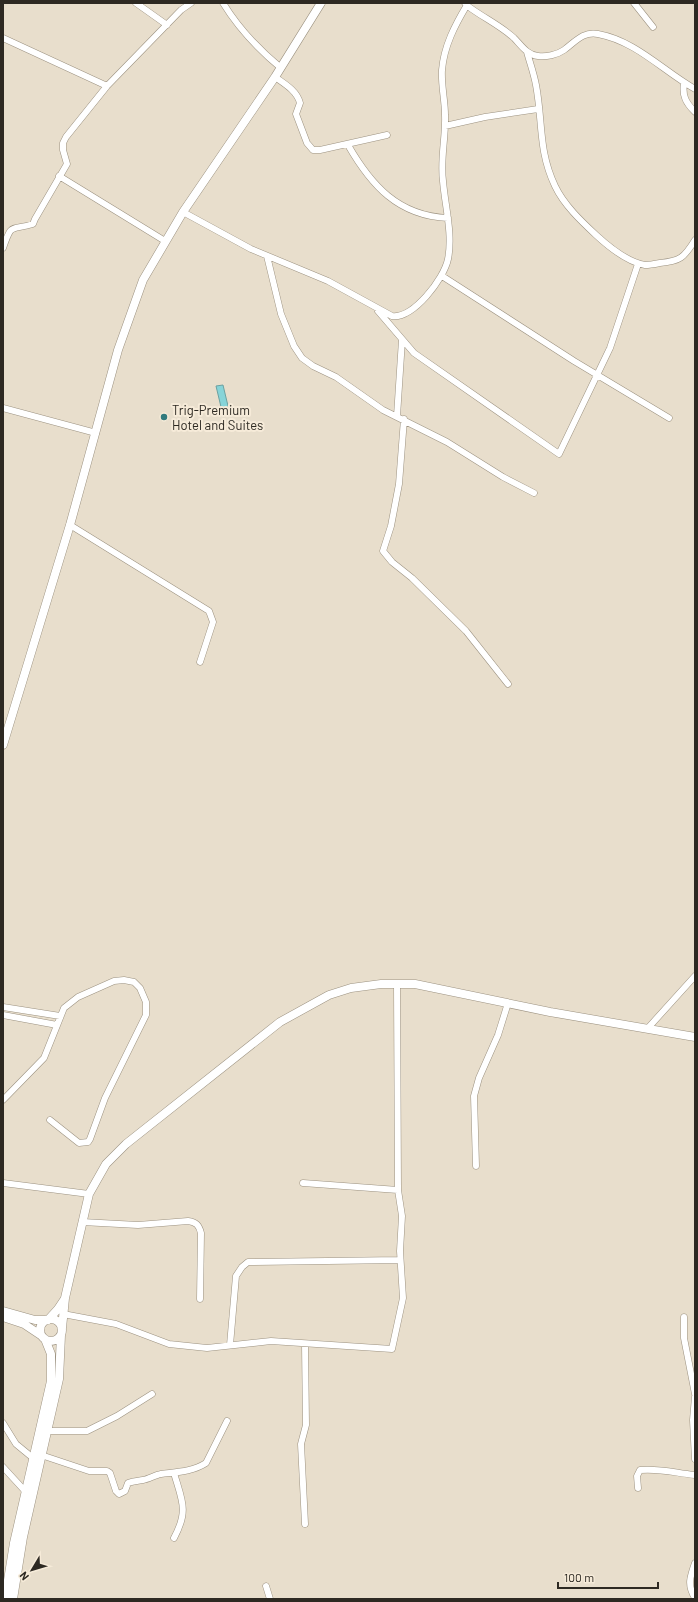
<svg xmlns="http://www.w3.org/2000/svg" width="698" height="1602" font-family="Barlow,sans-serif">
  <rect width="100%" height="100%" fill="#e8decc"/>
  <path fill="#87d4d8" stroke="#6ca1a1" d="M223 385 228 406 224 410 221 407 216 386Z"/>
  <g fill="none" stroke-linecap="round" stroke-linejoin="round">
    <g stroke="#9c9281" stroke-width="7">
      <path id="minor" d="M136 3 167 25
        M223 3C239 29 258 49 281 68
        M465 3 469 7C484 18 501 26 514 38 521 45 527 55 538 56 546 57 557 55 564 50 575 42 583 31 598 34 636 41 663 71 695 89
        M634 3 653 27
        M3 38 107 86
        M527 52C530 63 534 74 536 85 543 122 538 150 555 186 564 205 581 221 596 235 609 247 627 262 645 265 650 265 655 264 660 263 680 261 684 258 695 240
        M275 77C285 84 297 91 300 103L296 114 307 143 313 150H320L387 135
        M684 83C682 96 686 103 695 112
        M445 126 485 117 538 109
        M348 145C371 185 398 216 448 218
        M59 176 165 241
        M183 212 251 249 328 281 392 316C413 319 444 279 448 259 453 234 445 206 443 181 440 159 446 137 445 115 445 100 441 85 442 70 444 46 455 25 467 5
        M3 248C12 222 10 231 33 224L35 219 67 164 63 150V143L66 137 107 86 181 10 191 3
        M267 256 281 314 294 346 302 358 313 366 336 377 383 410 447 442 503 477 534 493
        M442 276 574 361 669 418
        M378 311 414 353 559 454 610 348 638 264
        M3 408 96 433
        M397 416 402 340
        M404 419 399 484 391 526 383 551 392 562 412 578 466 631 508 684
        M70 525 209 611 213 622 200 662
        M3 1007 60 1016
        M3 1015 57 1025
        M648 1028 695 976
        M3 1100 44 1058 64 1008 78 997 114 981 124 980 134 982 140 988 146 1002V1015L105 1098 90 1139 88 1142 79 1143 50 1120
        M476 1166 474 1096 479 1078 498 1035 508 1003
        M3 1183 89 1194
        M303 1183 398 1190
        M82 1222 138 1225 188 1221C196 1222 199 1225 201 1233L200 1299
        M63 1314 116 1324 169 1344 207 1348 271 1341 392 1349 403 1298 400 1251 402 1216 398 1190 397 984
        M684 1317V1338L695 1394
        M305 1344 306 1425 301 1444 305 1524
        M230 1345 236 1276 242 1267 248 1262 400 1260
        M695 1397 693 1420 695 1459
        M3 1423 16 1444 33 1458
        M47 1431H87L117 1416 152 1394
        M41 1455 89 1471H107L110 1473 116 1491 119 1494 125 1491 128 1483C133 1481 137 1481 143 1480 149 1479 155 1475 161 1474 176 1472 192 1472 206 1463L227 1421
        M3 1467 25 1491
        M638 1488 637 1476 640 1470C660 1468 675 1473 695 1475
        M174 1538C189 1510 182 1501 174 1473
        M695 1563C690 1577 687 1585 695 1598
        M266 1586 270 1599"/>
    </g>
    <g stroke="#9c9281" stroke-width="9">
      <path id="major" d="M3 745 70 525 118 350 143 280 183 212 275 77 321 3
        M3 1311 35 1320H46
        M3 1317 24 1324 42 1336
        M40 1330a11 11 0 1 1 22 0a11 11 0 1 1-22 0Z
        M48 1320 58 1309 64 1300
        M62 1328 65 1298 89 1194 106 1164 126 1144 280 1022 329 995 351 988 381 984H415L550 1012 695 1037
        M5 1599 14 1543 51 1381V1354L45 1339
        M13 1599 23 1537 59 1379 61 1335"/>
    </g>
    <use href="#minor" stroke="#fff" stroke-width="6"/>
    <use href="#major" stroke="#fff" stroke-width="8"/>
  </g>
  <circle fill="#317a7d" stroke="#f6ebd9" stroke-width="1.5" cx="164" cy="417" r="4"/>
  <g text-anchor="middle" stroke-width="4" stroke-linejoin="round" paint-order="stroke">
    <g font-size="13" fill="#2d2922" stroke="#f6ebd9" text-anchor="start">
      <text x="172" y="415">Trig-Premium<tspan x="172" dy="15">Hotel and Suites</tspan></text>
    </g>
  </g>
  <rect width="698" height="1602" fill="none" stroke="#2d2922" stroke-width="8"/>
  <g transform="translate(32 1570) rotate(232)" stroke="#f6ebd9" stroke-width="3" paint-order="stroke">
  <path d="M0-3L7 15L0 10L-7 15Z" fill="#2d2922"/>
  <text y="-6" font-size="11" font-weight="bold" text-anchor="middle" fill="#2d2922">N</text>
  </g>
  <path d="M558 1582v6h100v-6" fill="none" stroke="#2d2922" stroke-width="2"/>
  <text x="564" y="1582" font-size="12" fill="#2d2922" stroke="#f6ebd9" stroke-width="3" paint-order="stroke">100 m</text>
</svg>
